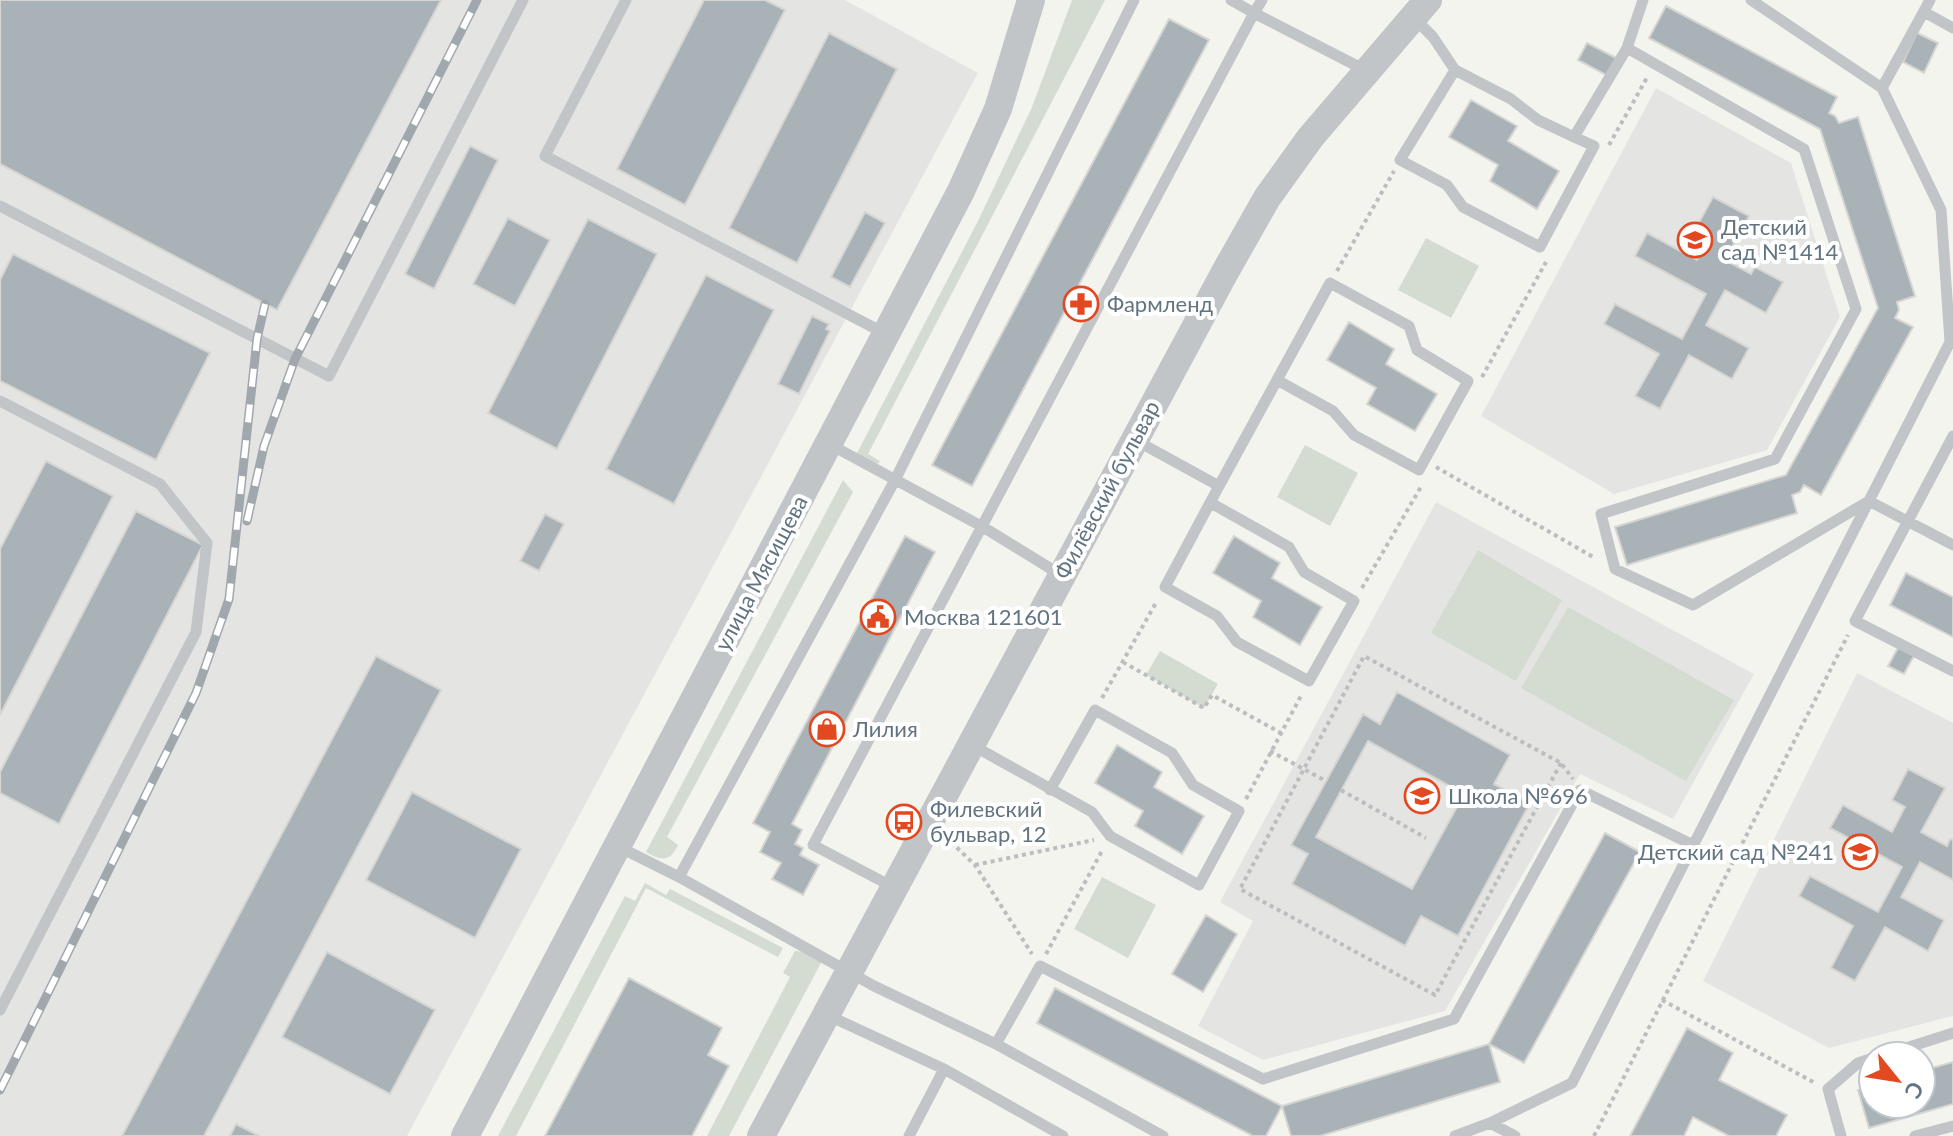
<svg xmlns="http://www.w3.org/2000/svg" width="1953" height="1136" font-family="Lato,sans-serif">
  <rect width="100%" height="100%" fill="#f4f4ef"/>
  <path fill="#e4e5e3" d="M0 0H845L978 73 407 1136H0Z
    M1656 88 1791 163 1840 317 1767 450 1614 494 1481 416Z
    M1436 502 1754 674 1673 819 1580 774 1445 1011 1263 1060 1198 1026 1253 921 1220 902Z
    M1857 673 1953 723V1016L1829 1048 1703 981Z"/>
  <path fill="#d4dbd0" d="M1072 0H1105L868 454 880 461 878 464 856 455 977 223 1032 107Z
    M1426 238 1479 266 1451 318 1398 290Z
    M1305 445 1358 473 1330 526 1277 497Z
    M843 480 853 492 667 837 678 845C670 862 662 861 646 852Z
    M1478 550 1562 600 1516 681 1431 633Z
    M1568 607 1734 700 1686 781 1521 688Z
    M1160 651 1218 684 1204 708 1146 675Z
    M1102 877 1156 905 1128 958 1074 929Z
    M645 883 666 895 670 889 783 948 778 957 646 888 516 1136H498L625 896 635 901Z
    M795 951 807 952 822 961 729 1136H707L790 977 783 973Z"/>
  <path fill="#a9b2b6" stroke="#d5d5d2" stroke-width="2" fill-rule="evenodd" d="M0 0H441L277 310 0 164Z
    M704 0H765L785 10 685 205 617 169Z
    M1666 6 1837 97 1829 113 1835 116 1839 123 1858 117 1915 296 1897 302 1899 310 1895 318 1913 327 1821 495 1804 485 1800 492 1792 495 1797 513 1627 565 1615 527 1786 475 1878 308 1820 129 1649 38Z
    M1169 19 1209 40 972 486 932 465Z
    M829 33 897 69 797 263 729 228Z
    M1917 33 1938 43 1924 73 1903 62Z
    M1587 43 1618 59 1608 76 1578 60Z
    M1471 100 1517 126 1508 141 1559 171 1537 209 1490 181 1498 165 1449 137Z
    M470 146 498 160 434 289 405 274Z
    M1713 197 1749 216 1725 260 1751 274 1755 267 1783 282 1766 313 1725 290 1706 325 1749 348 1732 379 1689 355 1660 409 1635 396 1659 354 1604 324 1615 304 1682 339 1706 294 1635 256 1647 233 1697 260 1710 235 1696 228Z
    M865 212 885 223 850 287 831 277Z
    M508 218 550 240 515 306 473 284Z
    M588 219 657 254 557 449 488 413Z
    M13 254 210 353 156 460 0 381V280Z
    M706 275 774 310 674 504 606 469Z
    M812 316 829 324 826 329 830 331 799 394 778 384Z
    M1349 322 1394 349 1386 364 1437 394 1415 431 1367 404 1376 388 1327 360Z
    M46 461 113 496 0 715V549Z
    M136 511 203 545 59 824 0 793V772Z
    M545 514 564 524 539 571 520 561Z
    M905 536 935 552 792 824 802 830 795 844 803 848 800 855 819 865 803 895 772 879 781 863 760 852 770 832 753 823Z
    M1234 536 1280 563 1272 578 1322 607 1300 645 1253 617 1261 601 1213 573Z
    M1906 573 1953 597V637L1890 605Z
    M1899 646 1915 654 1904 674 1888 666Z
    M376 656 441 690 204 1136H122Z
    M1397 692 1510 755 1494 784 1530 803 1458 936 1421 916 1405 946 1292 884 1308 854 1291 845 1363 714 1380 724ZM1368 741 1464 794 1412 889 1316 837Z
    M1117 745 1162 772 1154 787 1204 816 1182 854 1135 826 1143 811 1095 783Z
    M1908 769 1945 788 1921 832 1947 846 1950 839 1953 840V880L1920 862 1901 897 1944 920 1928 951 1885 927 1855 981 1831 968 1853 926 1799 896 1810 876 1878 912 1902 867 1830 828 1843 805 1892 832 1905 807 1892 800Z
    M412 792 521 849 475 938 366 880Z
    M1605 833 1640 852 1524 1063 1489 1044Z
    M1206 915 1237 934 1203 992 1172 974Z
    M327 952 435 1010 390 1094 282 1037Z
    M629 978 722 1028 708 1055 729 1066 692 1136H545Z
    M1055 988 1282 1106 1266 1136H1253L1037 1023Z
    M1687 1028 1733 1053 1719 1080 1787 1115 1776 1136H1729L1693 1117 1684 1136H1630Z
    M1489 1044 1500 1082 1320 1136H1291L1282 1106Z
    M1953 1062V1104L1869 1128 1858 1090 1873 1086V1104H1921V1071Z
    M236 1124 259 1136H230Z"/>
  <g fill="none" stroke-linecap="round" stroke-linejoin="round">
    <path stroke="#bbbdbf" stroke-width="4" stroke-dasharray="4 4" stroke-linecap="butt" d="M1609 145 1648 76
      M1337 271 1394 171
      M1482 377 1546 262
      M1436 467 1595 558
      M1362 588 1422 485
      M1123 662 1204 708 1212 695 1281 733
      M1102 698 1157 601
      M1270 751 1326 781
      M1561 763 1435 995 1240 889 1364 656 1561 763 1573 779
      M1341 790 1426 838
      M1246 799 1302 694
      M951 842 975 865 1032 954
      M975 865 1094 840
      M1046 954 1103 849
      M1662 1000 1815 1083
      M1594 1136 1848 635"/>
    <path stroke="#c1c5c8" stroke-width="11" d="M626 0 545 156 886 334
      M1231 0 1254 13 1262 0
      M1924 12 1953 28
      M1414 18 1433 37 1455 70 1511 99 1538 120 1574 137
      M1627 48 1804 149 1856 309 1775 459 1601 514 1615 569 1693 605 1869 501 1953 545
      M1455 70 1400 160 1447 185 1463 207 1540 247 1594 146 1574 137 1627 48 1643 0
      M1882 88 1930 0
      M0 206 329 376 523 0
      M0 401 160 484 207 543 196 632 0 1010
      M1953 436 1855 621 1953 671
      M1137 441 1219 486 1330 283 1409 326 1417 350 1468 381 1419 470 1354 435 1333 411 1277 380
      M829 444 983 527 1061 575
      M1211 503 1289 547 1304 572 1354 601 1309 681 1237 642 1217 616 1165 587 1219 486
      M972 745 1092 812 1110 836 1199 885 1239 811 1193 785 1172 753 1095 710 1050 790
      M617 846 679 877 874 986 996 1044 1163 1136
      M679 877 895 480 1134 0
      M893 887 813 845 1254 13 1367 71
      M825 1014 944 1069 1063 1136
      M996 1044 1040 966 1263 1079 1454 1019 1580 790 1693 845
      M1881 1056 1953 1033
      M1490 1123 1572 1083 1950 342 1941 210 1882 88 1751 0
      M909 1136 944 1069
      M1455 1136 1490 1123 1515 1136
      M1841 1136 1828 1089 1858 1063 1873 1058
      M1915 1136 1953 1126"/>
    <path stroke="#c1c5c8" stroke-width="28" d="M465 1136 961 191 998 109 1031 0
      M761 1136 1225 272 1267 198 1310 138 1428 0"/>
    <g stroke="#a1a8ad" stroke-width="9">
      <path id="rail" d="M247 521 264 446 295 359 477 0
        M0 1090 196 693 229 599 257 339 265 304"/>
    </g>
    <use href="#rail" stroke="#fff" stroke-width="6" stroke-dasharray="18" stroke-linecap="butt"/>
  </g>
  <defs>
    <g id="school-ring" transform="scale(1.8)"><circle r="9.5" fill="#fff" stroke="#e34920" stroke-width="1.5"/><path d="M0-5L7-2L0 1L-7-2ZM-4 1L0 2.5L4 1V4Q0 6-4 4Z" fill="#e34920"/></g>
    <g id="pharmacy-ring" transform="scale(1.8)"><circle r="9.5" fill="#fff" stroke="#e34920" stroke-width="1.5"/><path d="M-2-6h4v4h4v4h-4v4h-4v-4h-4v-4h4Z" fill="#e34920"/></g>
    <g id="civic-ring" transform="scale(1.8)"><circle r="9.5" fill="#fff" stroke="#e34920" stroke-width="1.5"/><path d="M-.6-6.5H3V-4.5H.6V-3L4-1V1h2V6H-6V1h2V-1L-.6-3ZM-1.2 2.5V6h2.4V2.5Z" fill="#e34920"/></g>
    <g id="shop-ring" transform="scale(1.8)"><circle r="9.5" fill="#fff" stroke="#e34920" stroke-width="1.5"/><path d="M-5-2.5h2.3a2.7 3.5 0 0 1 5.4 0H5L5.5 6h-11ZM-1.5-2.5h3a1.5 2.3 0 0 0-3 0Z" fill="#e34920"/></g>
    <g id="bus-ring" transform="scale(1.8)"><circle r="9.5" fill="#fff" stroke="#e34920" stroke-width="1.5"/><path d="M-5-6H5V4H4V6H2V4H-2V6H-4V4H-5ZM-3.5-4V0h7V-4ZM-3.5 1.2v1.5H-2V1.2ZM2 1.2v1.5H3.5V1.2Z" fill="#e34920"/></g>
  </defs>
  <g fill-rule="evenodd">
    <use href="#school-ring" x="1695" y="240"/>
    <use href="#pharmacy-ring" x="1081" y="304"/>
    <use href="#civic-ring" x="878" y="617"/>
    <use href="#shop-ring" x="827" y="729"/>
    <use href="#school-ring" x="1422" y="796"/>
    <use href="#bus-ring" x="904" y="822"/>
    <use href="#school-ring" x="1860" y="852"/>
  </g>
  <g text-anchor="middle" stroke-width="8" stroke-linejoin="round" paint-order="stroke">
    <g font-size="22" fill="#627481" stroke="#fff" text-anchor="start">
      <text x="1721" y="235">Детский<tspan x="1721" dy="25">сад №1414</tspan></text>
      <text x="1107" y="312">Фармленд</text>
      <text x="904" y="625">Москва 121601</text>
      <text x="853" y="737">Лилия</text>
      <text x="1448" y="804">Школа №696</text>
      <text x="930" y="817">Филевский<tspan x="930" dy="25">бульвар, 12</tspan></text>
      <text x="1834" y="860" text-anchor="end">Детский сад №241</text>
    </g>
    <g font-size="22" fill="#627481" stroke="#fff">
      <text transform="translate(1107 490) rotate(-62)" y="8">Филёвский бульвар</text>
      <text transform="translate(761 573) rotate(-62)" y="8">улица Мясищева</text>
    </g>
  </g>
  <g transform="translate(1897 1080) rotate(120)"><circle r="38" fill="#ffffff" stroke="#c0c7cd" stroke-width="2"/>
  <path d="M0-6L14 30L0 20L-14 30Z" fill="#e34920"/>
  <text y="-12" font-size="22" font-weight="bold" text-anchor="middle" fill="#627481">С</text>
  </g>
</svg>
